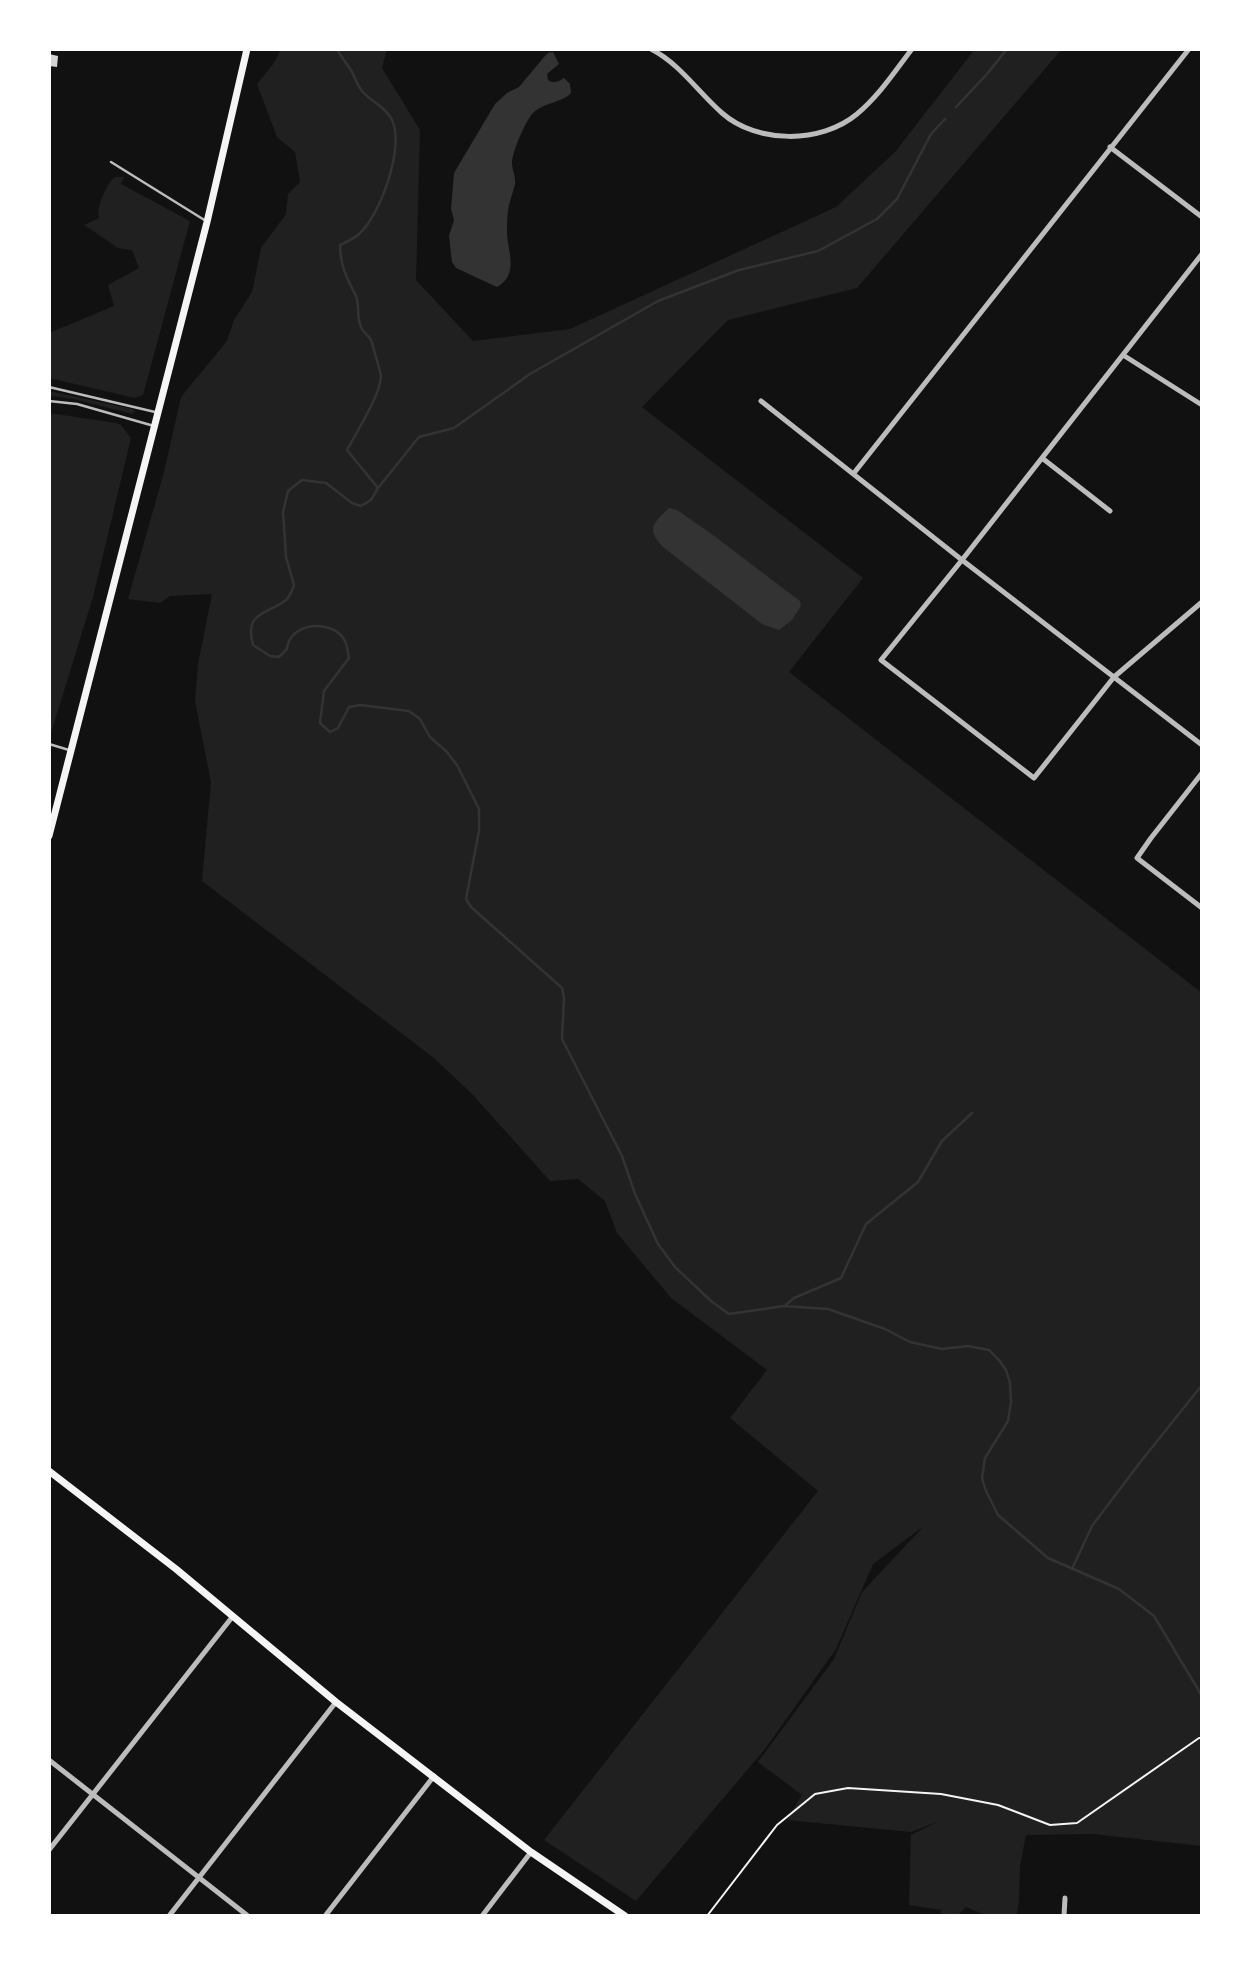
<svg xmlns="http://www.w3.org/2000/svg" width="1251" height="1965" font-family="'Fira Sans Condensed',sans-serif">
  <rect width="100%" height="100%" fill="#111"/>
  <path fill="#202020" d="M281 49H387L382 68 420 130 416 280 473 341 570 329 836 207 895 152 975 49H1062L857 288 728 320 642 407 863 578 789 672 1202 993V1846L1093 1834 1026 1835 1020 1866 1019 1900 1017 1916H988L966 1907 957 1916H940L941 1910 909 1905 911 1835 939 1821 911 1832 787 1820 802 1795 758 1762 834 1659 862 1592 924 1526 873 1564 836 1649 765 1749 636 1901 544 1840 818 1491 730 1418 767 1370 671 1298 617 1233 605 1201 578 1179 550 1181 473 1095 434 1058 202 881 211 782 195 701 198 664 212 594 170 596 160 603 128 599 164 472 181 397 227 341 234 320 252 292 261 248 286 214 288 194 300 182 295 152 277 137 257 84 274 63Z
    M115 177H124L121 184 190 221 143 395 135 398 49 378V333L114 306 108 285 139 268 132 250 118 248 84 225 99 218C96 208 106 184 115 177Z
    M49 391 132 409 135 411 132 414 74 399 49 396Z
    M49 413 116 423 121 425 131 438 93 597 51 733H49Z"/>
  <path fill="#333" d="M553 52 559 64 547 74 548 80C554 84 558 82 564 78L570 84 571 93C562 103 544 102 533 113 526 120 512 152 512 163 512 170 516 176 515 184 513 193 509 202 508 211 507 218 507 226 507 233 508 253 519 274 497 287L456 268 452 262 449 236 454 220 451 209 454 173 495 104 507 93 519 87 544 57 548 53Z
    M669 508 677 510 713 535 800 601 801 606 792 620 779 630 762 624 663 547C646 529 653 523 669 508Z"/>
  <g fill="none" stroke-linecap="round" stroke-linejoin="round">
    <path stroke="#333" stroke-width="2.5" d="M337 49C341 57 347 64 352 72 355 78 357 85 362 91 370 101 386 107 392 120 405 147 380 216 359 234 354 239 346 242 340 245 340 265 347 279 356 296 360 304 356 317 361 327 363 332 368 335 371 340 372 343 381 374 381 376 381 394 356 433 347 450L378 488
      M956 107 987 74 1007 49
      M945 119 931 134 897 199 877 219 818 251 739 270 658 301 530 374 454 428 419 437 378 488 371 500 361 506 352 503 326 483 302 480 288 491 283 512 286 557 294 585C292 590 290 597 286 600 267 615 244 611 253 645L270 656 279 657 287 649C289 622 333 618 345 641 347 645 348 653 349 658L324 691 320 723 330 732 338 728 349 707 360 705 409 711 420 719 430 737 446 751 457 765 479 809V831L466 899 471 907 562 988 564 998 562 1039 622 1156 635 1194 658 1244 675 1267 711 1301 729 1314 784 1306 828 1309 885 1329 910 1342 942 1349 968 1346 989 1350 999 1360 1006 1370 1010 1383 1011 1402 1008 1421 985 1458 982 1478 986 1491 998 1515 1048 1558 1119 1589 1154 1616 1202 1696
      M786 1305 794 1298 841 1278 866 1224 918 1182 942 1141 972 1113
      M1072 1569 1092 1526 1138 1465 1202 1385"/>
  </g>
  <path fill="#d3d3d3" d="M49 54 58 56 57 67 49 66Z"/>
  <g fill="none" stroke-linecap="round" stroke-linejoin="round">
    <path stroke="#f5f5f5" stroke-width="2" d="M707 1916 777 1825 815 1794 848 1788 941 1794 998 1805 1050 1825 1077 1823 1199 1738H1202"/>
    <path stroke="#bcbcbc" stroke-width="2.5" d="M111 162 206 221
      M49 387 155 412
      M49 401 77 404 154 426
      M49 744 69 750"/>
    <path stroke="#bcbcbc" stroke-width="5" d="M651 49C680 64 698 92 722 113 757 144 821 144 857 114 879 96 895 71 912 49
      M1110 147 1202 217
      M1202 254 962 560 881 660 1034 778 1114 677 1202 602
      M1123 355 1202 405
      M761 401 962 560 1202 745
      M1042 458 1110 511
      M854 473 1189 49
      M1202 773 1151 838 1137 858 1202 908
      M49 1760 248 1916
      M49 1850 233 1616
      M169 1916 336 1702
      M325 1916 434 1776
      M482 1916 531 1852
      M1064 1916 1065 1898"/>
    <path stroke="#f5f5f5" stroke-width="7" d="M49 836 207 222 247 49
      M49 1471 176 1569 336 1702 531 1852 625 1916"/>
  </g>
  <rect width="1251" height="1965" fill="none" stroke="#ffffff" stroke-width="102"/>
</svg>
